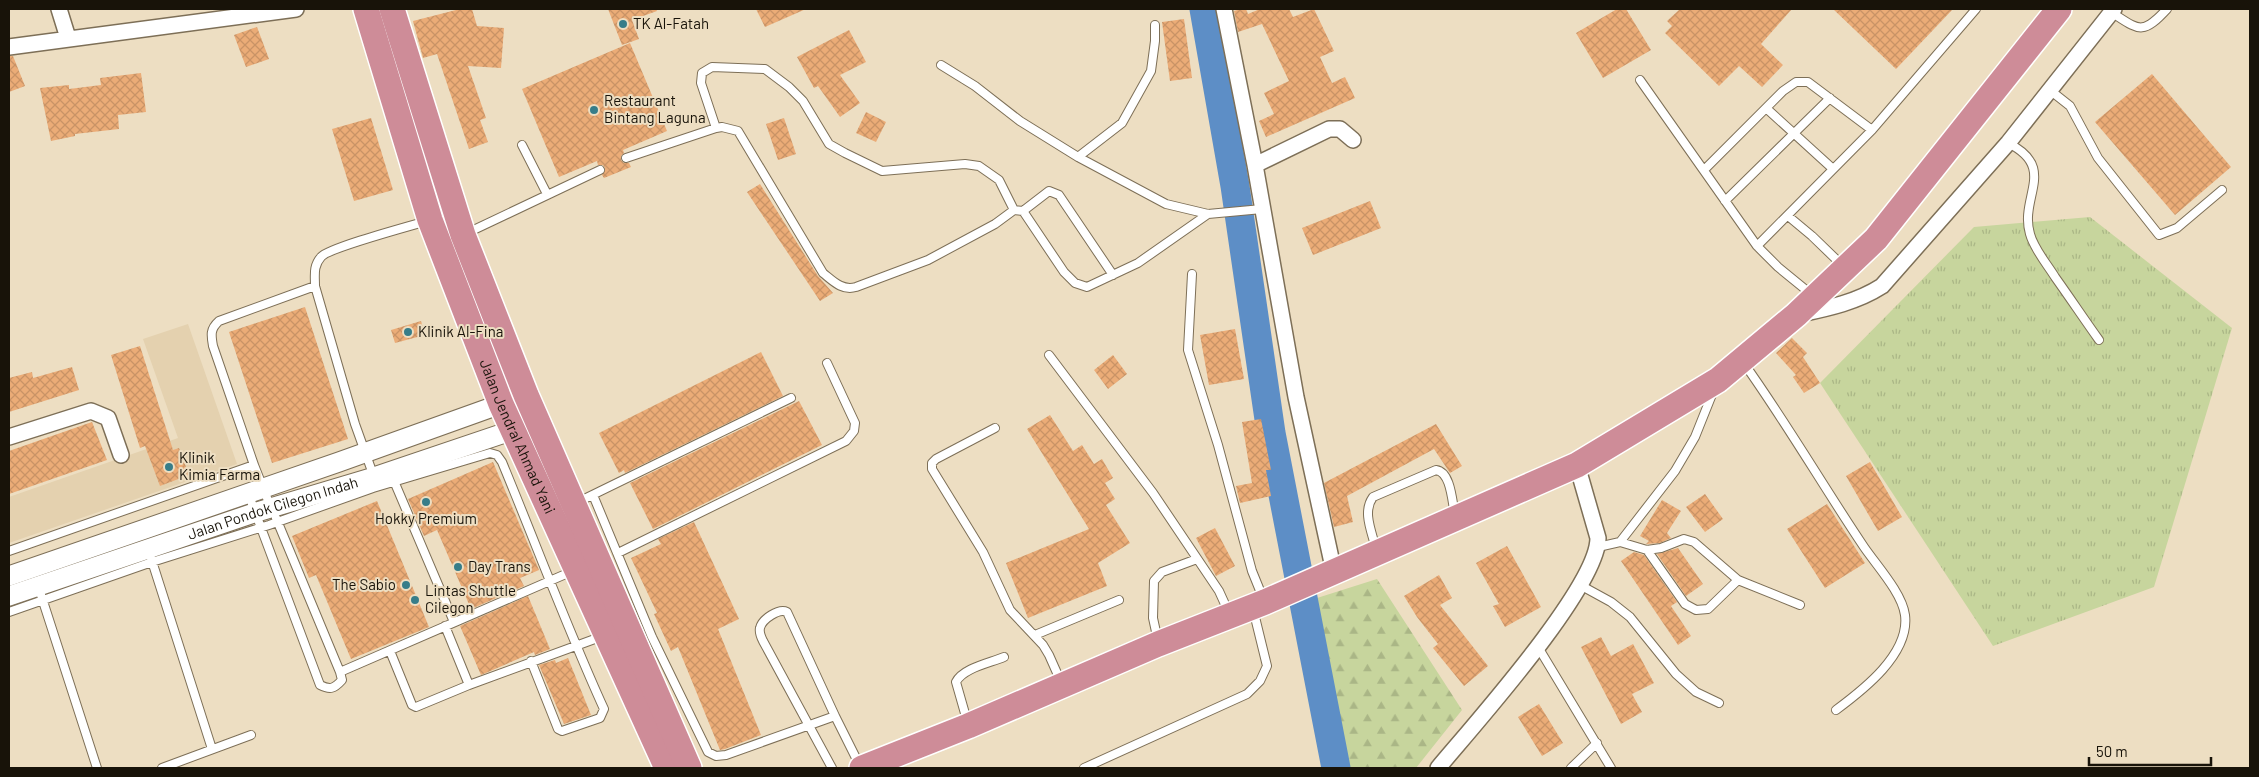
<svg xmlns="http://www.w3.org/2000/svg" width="2259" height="777" font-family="Barlow,sans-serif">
  <defs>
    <pattern id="grass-tufts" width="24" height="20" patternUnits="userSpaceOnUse" patternTransform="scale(1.25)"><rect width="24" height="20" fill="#c7d59d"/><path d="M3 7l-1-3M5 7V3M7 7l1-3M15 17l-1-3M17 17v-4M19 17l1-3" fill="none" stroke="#aab686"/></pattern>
    <pattern id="forest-firs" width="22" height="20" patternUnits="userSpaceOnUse" patternTransform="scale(1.25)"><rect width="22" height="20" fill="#c7d59d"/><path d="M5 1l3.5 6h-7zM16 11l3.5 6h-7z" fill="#aab686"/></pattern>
    <pattern id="building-cross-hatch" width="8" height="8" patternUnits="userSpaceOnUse" patternTransform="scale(1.25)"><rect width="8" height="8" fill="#ebac77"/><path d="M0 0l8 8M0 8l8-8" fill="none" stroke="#c99366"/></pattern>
  </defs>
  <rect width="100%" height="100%" fill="#eddec2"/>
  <path fill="#e4d1af" d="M188 324 237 464 9 543V497L178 438 143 339Z"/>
  <path fill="url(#grass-tufts)" d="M2090 217 2232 328 2154 587 1993 646 1820 383 1974 227Z"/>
  <path fill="url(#forest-firs)" d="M1377 579 1462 710 1416 768H1349L1317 598Z"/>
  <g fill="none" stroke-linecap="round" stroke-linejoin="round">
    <path stroke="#5d8ec6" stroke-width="29" d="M1204 9 1235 186 1271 433 1336 768"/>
  </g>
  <path fill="url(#building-cross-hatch)" d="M460 9H472L477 26 504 28 501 68 468 66 486 118 480 120 488 142 469 149 437 54 423 58 413 21Z
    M608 9H656L657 11 632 20 639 39 622 45Z
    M756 9H806L765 27Z
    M1241 9H1246L1248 14 1260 9H1289L1293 17 1314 9 1334 51 1320 57 1332 83 1345 77 1355 98 1266 137 1259 121 1274 114 1264 93 1289 81 1262 24 1238 32 1234 11Z
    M1617 9H1626L1651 50 1603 78 1576 33Z
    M1680 9H1792L1761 44 1783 65 1762 87 1739 66 1719 86 1665 33 1672 26 1667 21Z
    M1833 9H1953L1896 69Z
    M1184 19 1192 78 1170 81 1162 22Z
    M257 27 269 59 246 67 234 35Z
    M849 30 866 62 840 75 860 103 840 117 818 86 814 88 797 57Z
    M630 43 667 131 623 150 624 153 621 156V160L624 163H629L631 167 604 178 602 175 605 168 603 165H598L597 161 559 177 522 89Z
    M9 56H13L25 86 9 92Z
    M141 73 146 112 118 115 119 129 75 134V136L51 141 40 88 69 85V89L101 85 100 78Z
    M2152 74 2231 167 2175 215 2095 122Z
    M866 112 886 122 876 142 856 133Z
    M371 118 393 190 354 201 332 129Z
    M784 118 796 154 778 160 766 124Z
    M760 184 818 276 833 293 820 301 747 192Z
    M1370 201 1381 228 1313 255 1302 228Z
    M305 307 348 439 272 463 229 332Z
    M421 321 425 335 395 343 391 330Z
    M1235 329 1244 379 1209 385 1200 335Z
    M1792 338 1807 353 1803 357 1820 383 1804 393 1793 377 1796 375 1776 353Z
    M140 346 173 450 179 448 189 475 160 486 145 446 140 448 111 355Z
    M761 352 783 396 625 473 624 470 619 473 599 433Z
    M1113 355 1127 374 1108 389 1094 370Z
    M72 367 79 390 9 412V378L32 372 33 378Z
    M799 401 822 445 653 529 630 483Z
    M1050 415 1073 451 1082 445 1094 464 1102 459 1113 478 1105 483 1115 499 1106 505 1130 543 1098 563 1107 586 1028 618 1006 563 1089 529 1027 429Z
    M1261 419 1271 470H1266L1271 496 1240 503 1236 486 1252 483 1242 422Z
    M92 422 107 460 9 494V451Z
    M1436 424 1462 466 1450 473 1434 449 1347 496 1353 522 1334 527 1324 483Z
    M493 462 539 570 520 578 524 586 471 609 437 530 424 536 408 499Z
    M1870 462 1902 517 1878 531 1846 476Z
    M1705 494 1723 519 1705 532 1686 507Z
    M1662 500 1681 511 1667 533 1671 538 1660 543 1646 544 1649 541 1640 536Z
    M377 501 429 627 351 659 316 575 309 578 292 536Z
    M1827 504 1865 563 1825 588 1787 529Z
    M694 522 739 619 718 629 761 735 725 749 720 750 678 647 671 651 654 614 657 613 631 558 661 544 658 539Z
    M1215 528 1235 566 1216 576 1196 538Z
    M1507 546 1541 607 1505 627 1493 606 1499 604 1476 563Z
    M1678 548 1703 584 1686 596 1657 554Z
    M1634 552 1644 555 1677 602 1671 606 1691 636 1678 645 1621 561Z
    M1439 575 1452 598 1440 605 1488 666 1464 686 1433 648 1438 644 1417 617 1404 596Z
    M528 596 550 649 535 655 534 652 481 675 460 626Z
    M1601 637 1611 656 1633 644 1654 683 1632 694 1642 712 1621 724 1581 647Z
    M568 658 591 715 564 724 539 665 555 660 556 663Z
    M1539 704 1563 743 1542 756 1518 717Z"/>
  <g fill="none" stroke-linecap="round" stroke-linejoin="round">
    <g stroke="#7d6f57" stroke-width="10">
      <path id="service" d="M2111 12C2139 30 2142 36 2167 9
        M941 65 975 86 1020 121 1078 157 1166 204 1208 214 1262 209
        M1640 80 1757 246
        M2051 91 2070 106 2098 158 2159 235 2177 228 2222 190
        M1766 108 1833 169
        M716 128 701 83 702 73 712 67 765 69 789 87 803 101 829 144 845 153 882 171 965 164 979 166 999 180 1014 210
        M2008 143C2058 168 2019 197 2030 234 2034 249 2047 264 2055 277 2070 298 2084 319 2099 340
        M522 145 547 194
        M1078 157 1122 123 1151 71 1155 41V25
        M626 158 716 128 722 127 738 131 823 273C833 281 842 291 856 287L928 260 995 224 1014 210 1023 211 1064 272 1075 283 1087 287 1138 263 1208 214
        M1704 170 1783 91 1796 82H1808L1872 130
        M1725 201 1830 98
        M1023 211 1049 191 1059 195 1113 275
        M1788 216 1812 236 1842 265
        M465 234 600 170
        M1192 274 1188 350 1218 445 1252 571 1263 598
        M315 286C315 275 313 266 321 257 328 248 410 226 427 221
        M1811 294 1778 267 1757 246 1872 130 1976 9
        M1049 355 1153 493 1219 591 1229 613
        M1743 362C1786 422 1823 486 1864 547 1877 566 1902 593 1905 615 1910 654 1863 690 1836 710
        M995 428 936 459 932 463V469L983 552 1010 610 1043 645 1049 655 1061 682
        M254 465 271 508
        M394 481 454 622
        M248 493 320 685C330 690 334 689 342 680L340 672 276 518
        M593 495 652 637 708 752 716 756 726 755 835 716 860 766
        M578 502 791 398
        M1620 542 1647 550 1661 548 1684 539 1694 542 1738 580 1800 605
        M1598 547 1620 542 1675 471 1695 437 1713 392
        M1376 549C1372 532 1362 512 1373 497L1436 470C1451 472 1452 501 1455 515
        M1647 550 1685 604 1696 610 1708 609 1738 580
        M9 551 254 465 213 346C211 335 210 329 219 321L315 286 355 424 374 477
        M618 553 846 441 854 431 855 423 827 363
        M151 558 212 749
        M1580 585 1611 602 1630 617 1676 674 1696 692 1719 703
        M41 595 97 768
        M9 612 152 562 269 525 373 488 490 453 497 455 502 462C536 544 567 628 604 709L600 718 562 731 558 729 531 661
        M445 626 469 685
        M1035 635 1119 600
        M1158 641 1153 618 1154 581 1162 572 1197 559
        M1538 647 1611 768
        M390 651 412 705 416 707 469 685 603 636
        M340 672 575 570
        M968 724 956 682C963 668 990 663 1004 657
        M162 768 251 735
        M832 768 763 641C761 637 759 632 760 628 762 619 779 608 787 612L835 716
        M1084 768 1247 694 1260 681 1267 666 1253 609
        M1571 768 1597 743"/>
    </g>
    <g stroke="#7d6f57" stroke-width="18">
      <path id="minor" d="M59 9 68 38
        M1224 9 1255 165 1296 397 1334 572
        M9 47 296 9
        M1255 165 1329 129H1340L1353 140
        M1801 314C1829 308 1857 302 1882 286L2008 143 2114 9
        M9 437 91 411 108 418 121 455
        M1438 768C1473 726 1598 587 1598 538L1577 465"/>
    </g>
    <g stroke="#7d6f57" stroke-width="21">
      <g id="tertiary">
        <path d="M9 576 339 462 526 395"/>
        <path id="s1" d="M9 596 254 513 374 477 537 422"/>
      </g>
    </g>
    <g stroke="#fff" stroke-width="28">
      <g id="trunk">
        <path id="s2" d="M366 9 430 220 501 404 667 768"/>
        <path d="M392 9 463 235 526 395 689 768"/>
        <path d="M862 768 968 726 1158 644 1265 602 1577 465 1718 380 1796 315 1876 239 2059 9"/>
      </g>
    </g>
    <use href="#service" stroke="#fff" stroke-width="8"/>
    <use href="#minor" stroke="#fff" stroke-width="15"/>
    <use href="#tertiary" stroke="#fff" stroke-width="19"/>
    <use href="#trunk" stroke="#ce8c98" stroke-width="25"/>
  </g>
  <g fill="#377d89" stroke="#eddec2" stroke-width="2">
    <circle cx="623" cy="24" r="5"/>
    <circle cx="594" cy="110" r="5"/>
    <circle cx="408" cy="332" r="5"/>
    <circle cx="169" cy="467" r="5"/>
    <circle cx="426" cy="502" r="5"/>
    <circle cx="458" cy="567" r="5"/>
    <circle cx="406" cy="585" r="5"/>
    <circle cx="415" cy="600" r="5"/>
  </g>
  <g text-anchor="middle" stroke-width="4" stroke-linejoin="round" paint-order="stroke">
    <g font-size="15" fill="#181309" stroke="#eddec2" text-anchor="start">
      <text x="633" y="29">TK Al-Fatah</text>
      <text x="604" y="106">Restaurant<tspan x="604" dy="17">Bintang Laguna</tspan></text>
      <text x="418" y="337">Klinik Al-Fina</text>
      <text x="179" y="463">Klinik<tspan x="179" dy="17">Kimia Farma</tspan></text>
      <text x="426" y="524" text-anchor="middle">Hokky Premium</text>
      <text x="468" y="572">Day Trans</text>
      <text x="396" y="590" text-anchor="end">The Sabio</text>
      <text x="425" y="596">Lintas Shuttle<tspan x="425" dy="17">Cilegon</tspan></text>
    </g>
    <g font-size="15" fill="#181309" stroke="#eddec2">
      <text dy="5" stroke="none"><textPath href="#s2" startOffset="454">Jalan Jendral Ahmad Yani</textPath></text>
      <text dy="5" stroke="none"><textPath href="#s1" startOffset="278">Jalan Pondok Cilegon Indah</textPath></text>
    </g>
  </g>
  <rect width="2259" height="777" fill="none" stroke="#181309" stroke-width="20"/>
  <path d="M2089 757v8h122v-8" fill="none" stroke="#181309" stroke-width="2.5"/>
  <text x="2096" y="757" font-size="15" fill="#181309" stroke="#eddec2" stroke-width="4" paint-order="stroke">50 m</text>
</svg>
